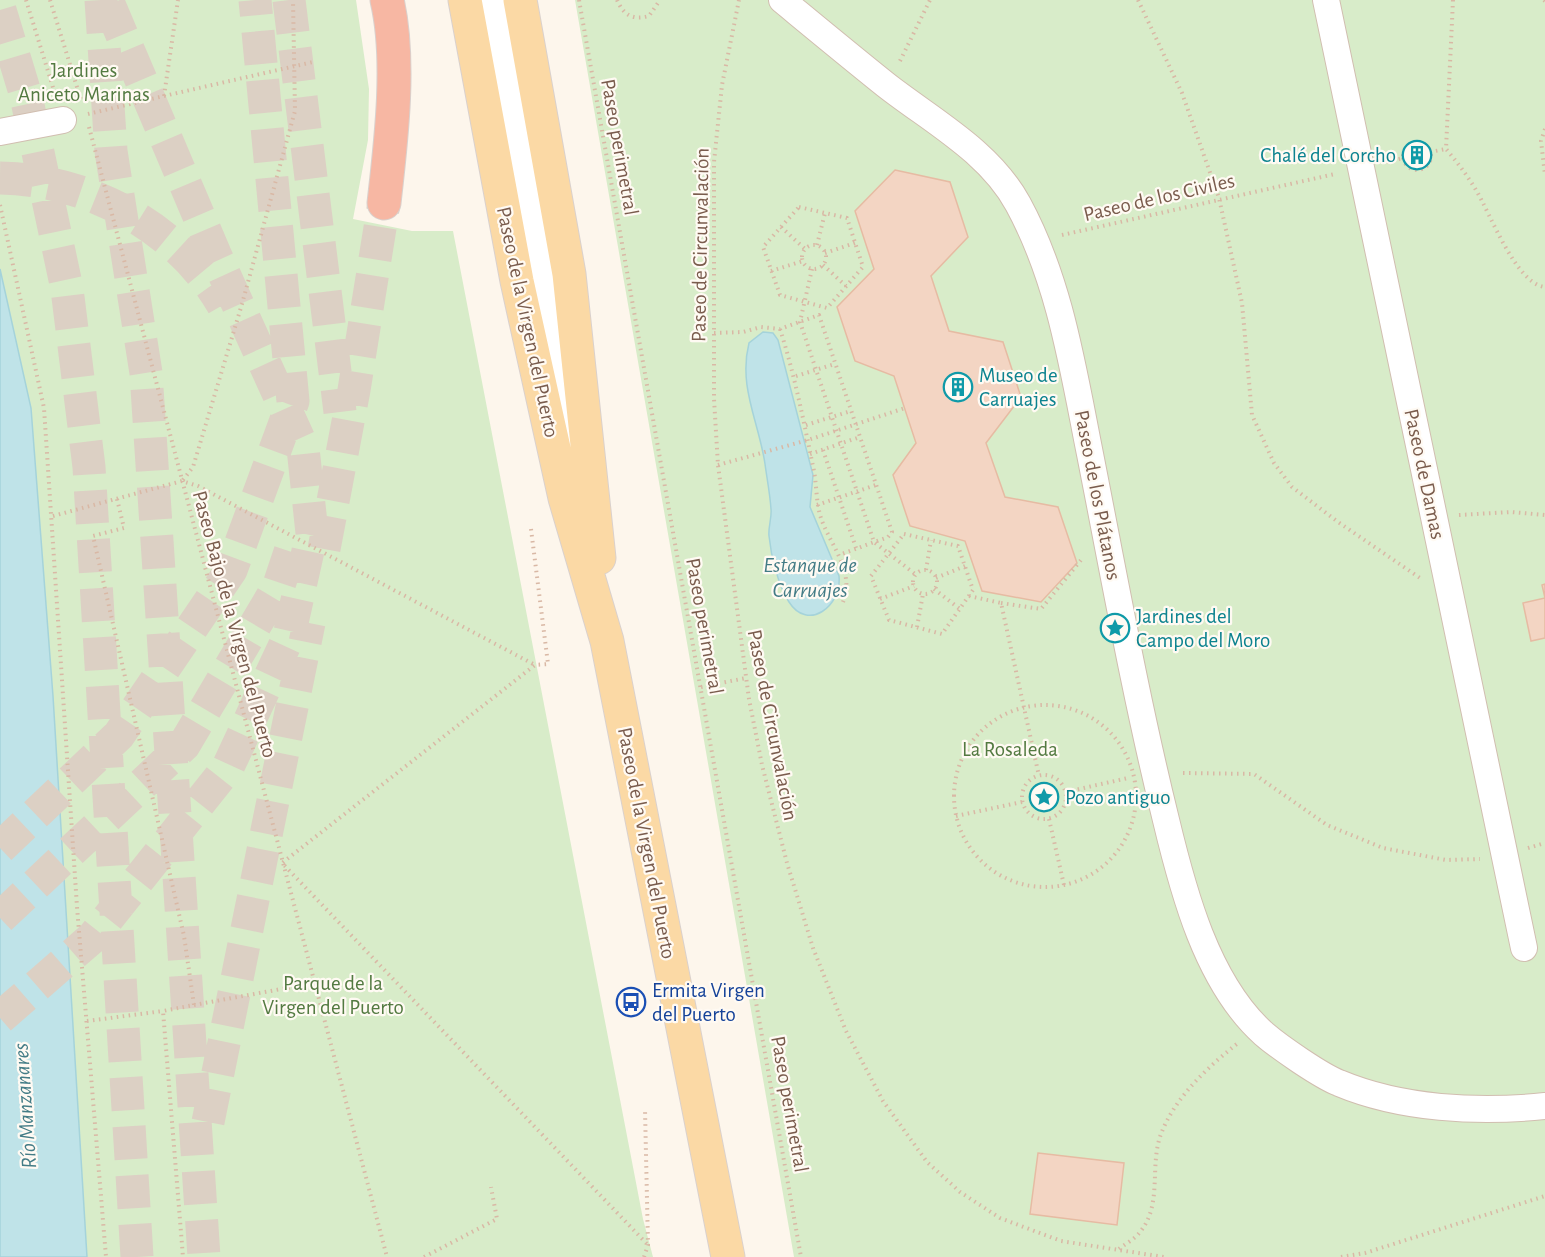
<svg xmlns="http://www.w3.org/2000/svg" width="1545" height="1257" font-family="'Alegreya Sans',sans-serif">
  <rect width="100%" height="100%" fill="#fdf6ec"/>
  <path fill="#d8ecc9" d="M0 0H356L369 89 368 140 353 219 412 231H453L643 1219 653 1257H87L53 696 31 408 0 269Z
    M575 0H1545V1257H794Z"/>
  <path fill="#bfe3e8" stroke="#a5d3da" stroke-width="1.5" d="M0 269 31 408 53 696 87 1257H0Z
    M763 332 773 333 778 340 813 475 810 507 839 576C842 606 808 632 789 602 778 585 771 556 769 536 768 527 772 518 771 509 770 494 767 479 765 464 759 422 738 387 749 343Z"/>
  <path fill="#f3d5c3" stroke="#e6bba3" stroke-width="1.5" d="M1404 156a13 13 0 1 1 26 0a13 13 0 1 1-26 0Z
    M895 170 950 182 968 237 931 276 949 331 1003 342 1021 397 986 443 1005 497 1058 507 1077 563 1041 602 982 591 965 541 910 526 893 475 916 443 894 376 855 361 837 307 874 269 855 211Z
    M1545 584V638L1531 641 1523 603 1545 598 1542 585Z
    M1038 1153 1124 1163 1117 1225 1030 1214Z"/>
  <g fill="none" stroke-linecap="round" stroke-linejoin="round">
    <path stroke="#dcd0c4" stroke-width="33" stroke-dasharray="33 16" stroke-linecap="butt" d="M101 0 111 151 146 373 204 1257
      M289 0 340 412
      M0 10 26 96 67 289 89 467 137 1257
      M0 178C88 179 179 228 223 305
      M324 549 354 390 384 203
      M0 848 119 735 231 570 293 401 255 0
      M0 918 184 745 279 585 291 549
      M0 1018 93 937 228 767 289 636 312 533 303 448 215 254 108 2
      M208 1122 309 623"/>
    <g stroke="#d1beb0" stroke-width="28">
      <path id="pedestrian" d="M782 0C816 28 851 57 886 85 932 121 989 151 1018 204 1060 281 1073 369 1090 454 1114 576 1136 699 1166 820 1183 891 1207 983 1264 1034 1279 1047 1321 1076 1339 1083 1401 1109 1478 1113 1545 1106
        M1326 0 1524 948
        M0 132 63 120"/>
    </g>
    <g stroke="#d1beb0" stroke-width="35">
      <path id="minor" d="M491 0 577 470"/>
    </g>
    <g stroke="#dad1cd" stroke-width="35">
      <path id="primary" d="M465 0 517 281 565 498 607 641 728 1257
        M520 0 569 274 599 558"/>
    </g>
    <g stroke="#dad1cd" stroke-width="35">
      <path id="motorway" d="M384 203C391 142 401 60 387 0"/>
    </g>
    <path stroke="#d9b8a5" stroke-width="4" stroke-dasharray="1.5 4.5" stroke-linecap="butt" d="M26 0 55 94
      M50 0 81 100
      M579 0 801 1257
      M617 0C624 16 633 20 649 16L660 0
      M739 0 722 85 714 162V399L718 465 749 699 762 765 787 863 813 948 846 1031 883 1101 927 1162 960 1192 1000 1218 1061 1241 1164 1257
      M1138 0 1182 93 1219 198 1242 303 1252 415 1274 463 1292 487 1338 522 1420 578
      M1453 0 1446 149C1457 162 1467 175 1476 190 1490 213 1516 284 1545 287
      M1544 0 1545 1
      M900 61 930 0
      M164 96 313 62
      M88 114 164 96 178 0
      M89 127 387 1257
      M1545 129 1541 141 1545 175
      M1403 156a14 14 0 1 1 28 0a14 14 0 1 1-28 0Z
      M1430 152 1446 149
      M1387 162 1403 158
      M0 205 44 408 77 907 106 1257
      M799 207 847 218 863 267 827 308 780 295 763 247Z
      M781 227 805 249
      M1062 235 1335 174
      M802 257a12 12 0 1 1 24 0a12 12 0 1 1-24 0Z
      M817 245 825 213
      M825 253 855 243
      M823 265 846 286
      M812 269 800 322 841 444 874 542 915 574
      M771 271 803 261
      M780 329C795 376 804 423 814 471 817 488 816 505 822 521 832 547 855 573 843 602
      M714 333 743 332 761 327 780 329 819 315 892 532 888 537 839 555
      M796 376 835 364
      M806 425 851 411
      M823 450 856 548
      M810 454 860 437
      M718 465 808 440 905 408
      M183 480 193 467 242 304 295 111 293 0
      M117 499 124 528 93 536 184 936 194 1005 163 1011 183 1257
      M817 505 876 485
      M1459 515 1511 512 1545 515
      M53 516 182 481 198 486 535 665
      M531 529 548 664 535 665 282 863 648 1245
      M904 534 958 546 973 590 942 634 889 620 871 576Z
      M926 570 931 540
      M913 582a12 12 0 1 1 24 0a12 12 0 1 1-24 0Z
      M936 578 965 566
      M934 589 960 609
      M969 596 1001 603 1039 776
      M880 599 914 586
      M1001 603 1041 609 1081 560
      M917 627 923 594
      M701 687 746 678
      M954 796a91 91 0 1 1 182 0a91 91 0 1 1-182 0Z
      M1183 773 1254 774 1327 825 1383 848 1446 860 1480 859
      M1022 797a22 22 0 1 1 44 0a22 22 0 1 1-44 0Z
      M1066 792 1128 778
      M956 816 1022 802
      M1049 819 1064 885
      M1528 848 1545 843
      M194 1005 314 983
      M87 1021 163 1011
      M1119 1249C1125 1244 1135 1239 1140 1232 1163 1204 1149 1166 1161 1134 1175 1097 1208 1067 1238 1043
      M424 1257 497 1219 491 1187
      M644 1257 648 1245 645 1109
      M1341 1257 1365 1253 1545 1196"/>
    <use href="#pedestrian" stroke="#fff" stroke-width="26"/>
    <use href="#minor" stroke="#fff" stroke-width="33"/>
    <use href="#primary" stroke="#fbd9a5" stroke-width="33"/>
    <use href="#motorway" stroke="#f7b7a3" stroke-width="33"/>
  </g>
  <defs>
    <g id="building-ring" transform="scale(1.5)"><circle r="9.5" fill="#fffaf3" stroke="#0f9aa8" stroke-width="1.5"/><path d="M-4-6H4V6H1V3H-1V6H-4ZM-2.5-4.3h1.7v1.8h-1.7ZM.8-4.3h1.7v1.8H.8ZM-2.5-1h1.7V.8h-1.7ZM.8-1h1.7V.8H.8Z" fill="#0f9aa8"/></g>
    <g id="sight-ring" transform="scale(1.5)"><circle r="9.5" fill="#fffaf3" stroke="#0f9aa8" stroke-width="1.5"/><path d="M0-6L1.8-2.2L6-1.7L2.9 1.2L3.7 5.4L0 3.3L-3.7 5.4L-2.9 1.2L-6-1.7L-1.8-2.2Z" fill="#0f9aa8"/></g>
    <g id="bus-ring" transform="scale(1.5)"><circle r="9.5" fill="#fffaf3" stroke="#1a4fb4" stroke-width="1.5"/><path d="M-5-6H5V4H4V6H2V4H-2V6H-4V4H-5ZM-3.5-4V0h7V-4ZM-3.5 1.2v1.5H-2V1.2ZM2 1.2v1.5H3.5V1.2Z" fill="#1a4fb4"/></g>
  </defs>
  <g fill-rule="evenodd">
    <use href="#building-ring" x="1417" y="155"/>
    <use href="#building-ring" x="958" y="387"/>
    <use href="#sight-ring" x="1115" y="628"/>
    <use href="#sight-ring" x="1044" y="797"/>
    <use href="#bus-ring" x="631" y="1002"/>
  </g>
  <g text-anchor="middle" stroke-width="4.5" stroke-linejoin="round" paint-order="stroke">
    <g font-size="21" fill="#537a41" stroke="#fffaf3">
      <text x="84" y="77">Jardines<tspan x="84" dy="24">Aniceto Marinas</tspan></text>
      <text x="1010" y="756">La Rosaleda</text>
      <text x="333" y="990">Parque de la<tspan x="333" dy="24">Virgen del Puerto</tspan></text>
    </g>
    <g font-size="21" fill="#7a5c4d" stroke="#fffaf3">
      <text transform="translate(620 147) rotate(80)" y="7">Paseo perimetral</text>
      <text transform="translate(1159 197) rotate(-13)" y="7">Paseo de los Civiles</text>
      <text transform="translate(700 245) rotate(-89)" y="7">Paseo de Circunvalación</text>
      <text transform="translate(528 322) rotate(78)" y="7">Paseo de la Virgen del Puerto</text>
      <text transform="translate(1425 474) rotate(78)" y="7">Paseo de Damas</text>
      <text transform="translate(1098 495) rotate(79)" y="7">Paseo de los Plátanos</text>
      <text transform="translate(235 624) rotate(75)" y="7">Paseo Bajo de la Virgen del Puerto</text>
      <text transform="translate(705 626) rotate(80)" y="7">Paseo perimetral</text>
      <text transform="translate(773 725) rotate(79)" y="7">Paseo de Circunvalación</text>
      <text transform="translate(647 843) rotate(79)" y="7">Paseo de la Virgen del Puerto</text>
      <text transform="translate(790 1104) rotate(80)" y="7">Paseo perimetral</text>
    </g>
    <g font-size="21" fill="#0d838f" stroke="#fffaf3" text-anchor="start">
      <text x="1396" y="162" text-anchor="end">Chalé del Corcho</text>
      <text x="979" y="382">Museo de<tspan x="979" dy="24">Carruajes</tspan></text>
      <text x="1136" y="623">Jardines del<tspan x="1136" dy="24">Campo del Moro</tspan></text>
      <text x="1065" y="804">Pozo antiguo</text>
    </g>
    <g font-size="21" fill="#164399" stroke="#fffaf3" text-anchor="start">
      <text x="652" y="997">Ermita Virgen<tspan x="652" dy="24">del Puerto</tspan></text>
    </g>
    <g font-size="22" font-style="italic" fill="#437c86" stroke="#fffaf3">
      <text x="810" y="572">Estanque de<tspan x="810" dy="25">Carruajes</tspan></text>
      <text transform="translate(24 1106) rotate(-94)" y="8">Río Manzanares</text>
    </g>
  </g>
</svg>
